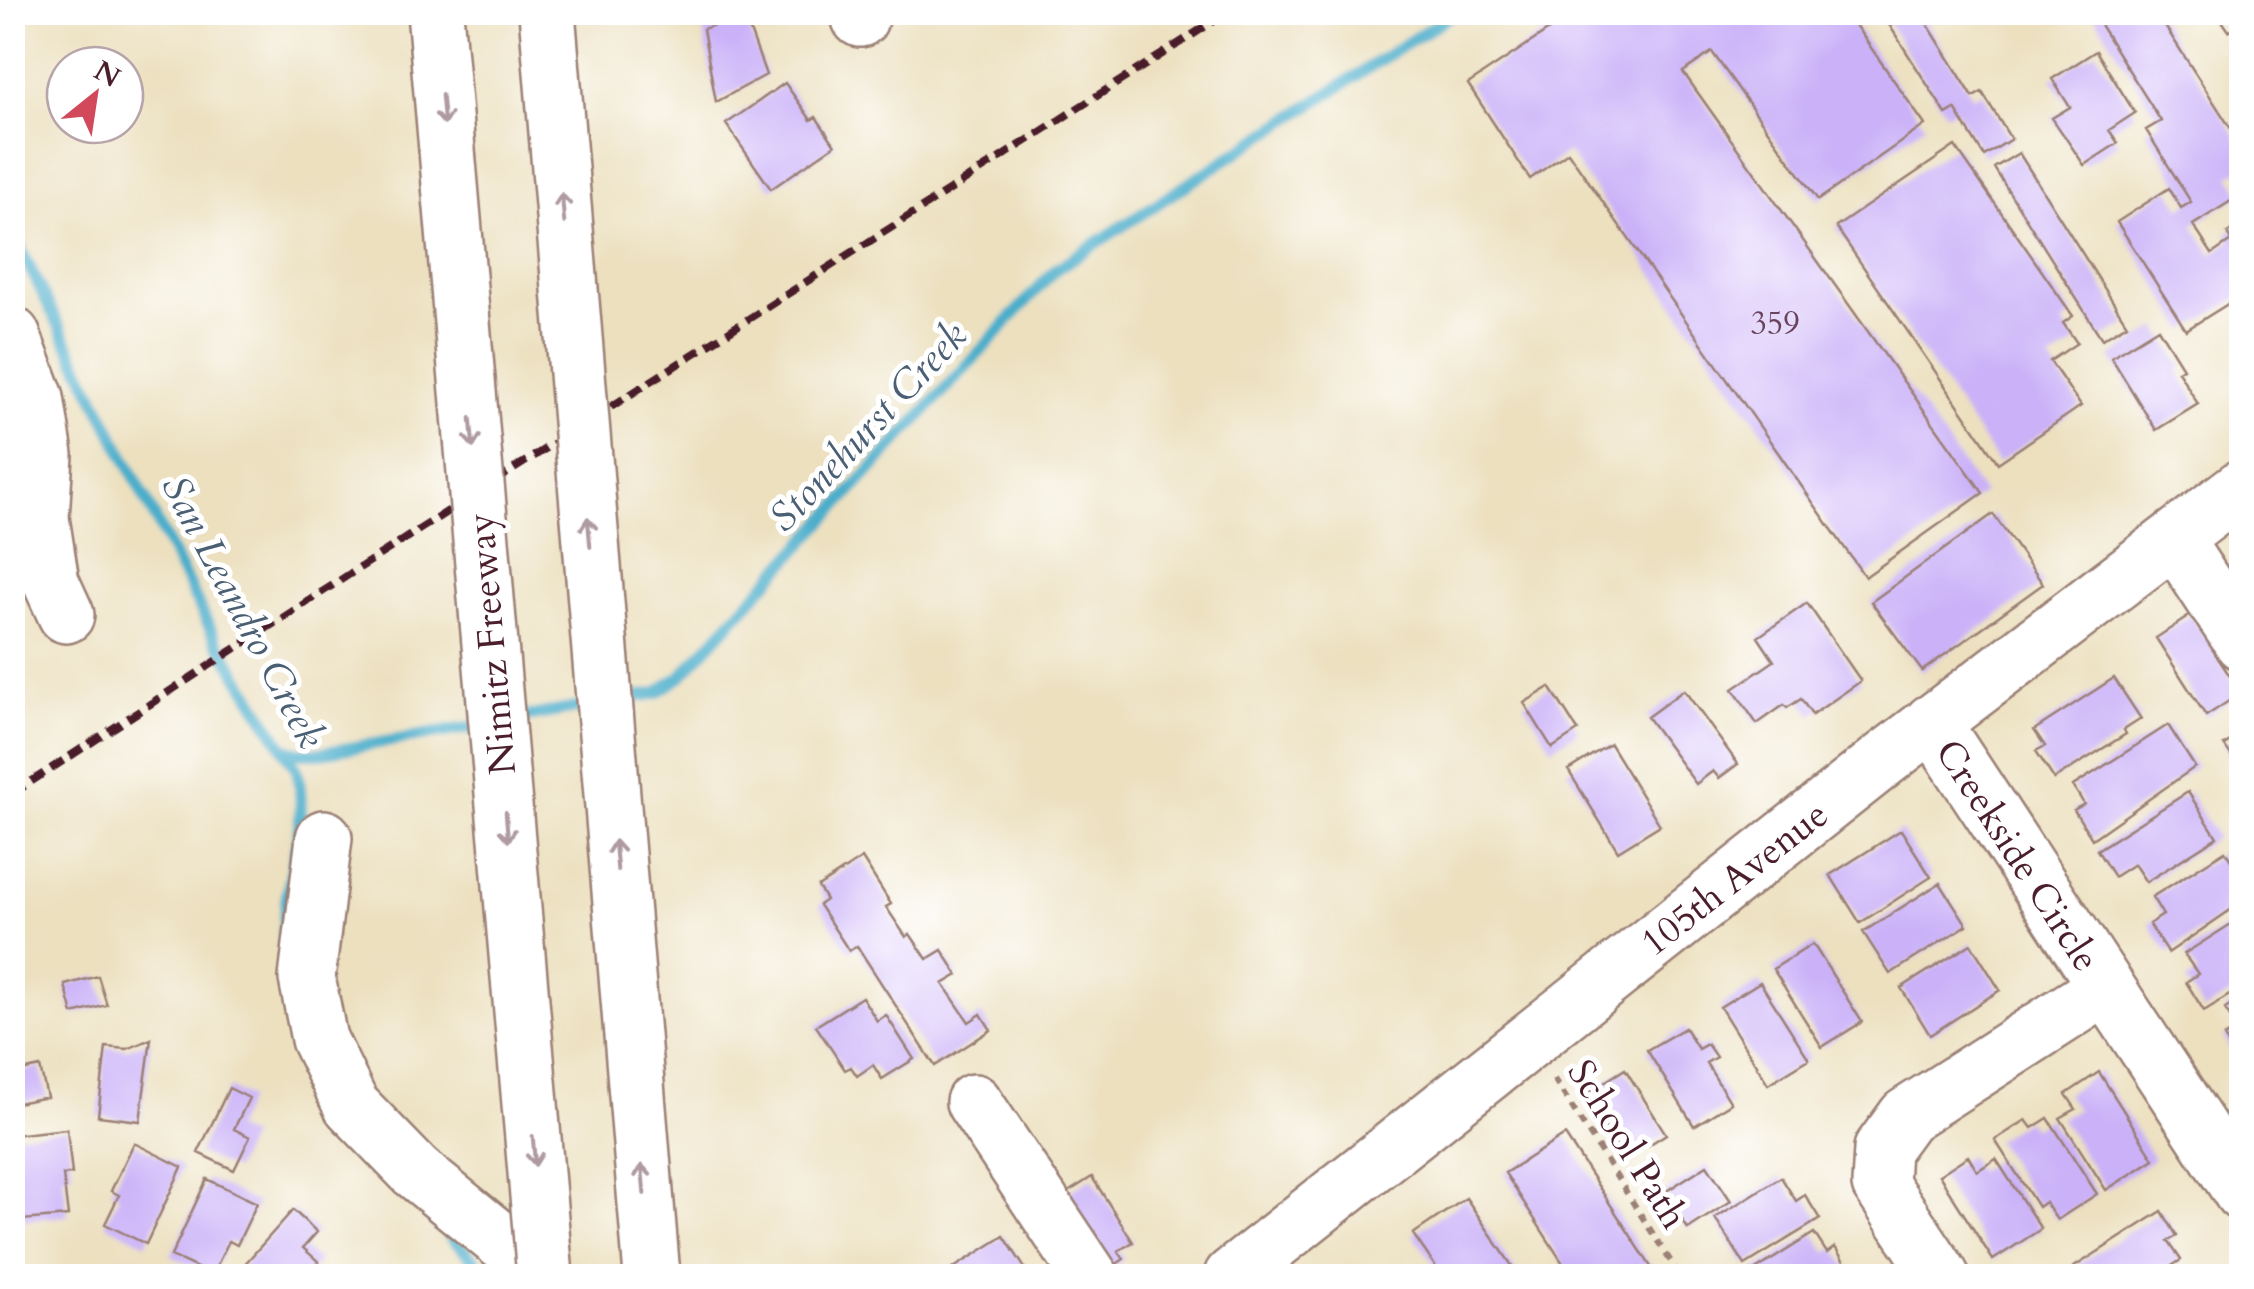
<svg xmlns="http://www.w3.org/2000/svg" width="2254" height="1289" font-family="Cardo,serif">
  <rect width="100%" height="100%" fill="#fff"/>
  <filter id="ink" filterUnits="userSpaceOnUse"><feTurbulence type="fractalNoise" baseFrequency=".01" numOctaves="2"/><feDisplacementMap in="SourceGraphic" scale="20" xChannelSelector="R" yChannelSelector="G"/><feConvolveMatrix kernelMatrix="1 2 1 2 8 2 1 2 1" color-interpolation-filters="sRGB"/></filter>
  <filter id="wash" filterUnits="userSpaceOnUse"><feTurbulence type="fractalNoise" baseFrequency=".0048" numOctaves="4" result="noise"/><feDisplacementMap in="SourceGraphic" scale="40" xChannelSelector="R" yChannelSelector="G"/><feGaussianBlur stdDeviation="2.25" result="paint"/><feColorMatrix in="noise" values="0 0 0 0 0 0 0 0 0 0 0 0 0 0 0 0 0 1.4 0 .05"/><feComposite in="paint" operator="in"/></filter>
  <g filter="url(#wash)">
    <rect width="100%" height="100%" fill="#ece0bf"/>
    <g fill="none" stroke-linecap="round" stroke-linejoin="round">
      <path stroke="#4baecb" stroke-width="12" d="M12 232 216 640 297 770C312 832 276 894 285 956
        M617 700 657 693 681 676 1056 269 1455 12
        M509 720 593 705
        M285 749 300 753H320L485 725
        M428 1214 490 1276"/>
    </g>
    <g id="blocks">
      <path fill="#cab1f8" d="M1576 12H1846L1925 125 1818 200 1712 52 1683 72 1983 493 1865 577 1568 152 1530 179 1468 84Z
        M1881 12H1920L1973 97 1982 92 2011 139 1984 156 1955 109 1946 114Z
        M2092 12H2156L2242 146V168L2230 175 2242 194 2193 225 2212 254 2231 241 2227 233 2242 224V295L2186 330 2117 222 2169 188 2181 208 2191 202 2146 130 2161 121Z
        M2216 12H2242V22L2229 31Z
        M744 14 766 75 716 102 703 29Z
        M2096 51 2135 113 2109 130 2118 143 2084 165 2052 118 2070 107 2052 79Z
        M785 83 811 120 816 117 835 145 771 189 726 124Z
        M1955 146 2073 316 2063 323 2077 343 2050 361 2081 406 1998 463 1836 227Z
        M2019 153 2127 324 2102 339 1994 168Z
        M2158 328 2183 368 2178 371 2198 404 2156 430 2111 357Z
        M1993 514 2043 584 1922 671 1871 602Z
        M1807 603 1861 681 1812 715 1801 699 1787 708 1784 705 1757 724 1733 689 1774 661 1758 637Z
        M2191 615 2206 638 2212 634 2224 654 2218 658 2241 693 2206 716 2156 638Z
        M2114 678 2141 719 2124 730 2126 734 2054 779 2036 751 2045 746 2034 730Z
        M1550 687 1578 731 1552 748 1524 703Z
        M1684 690 1738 764 1719 778 1713 771 1696 784 1647 717Z
        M2168 725 2195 767 2092 839 2074 810 2084 804 2073 786Z
        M2242 734V771L2224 745Z
        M1610 744 1660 825 1618 851 1568 770Z
        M2188 792 2217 837 2146 882 2134 864 2114 877 2097 850Z
        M1901 830 1931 877 1860 923 1830 875Z
        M2225 851 2242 877V902L2168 953 2149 924 2163 915 2152 897Z
        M862 858 891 904 886 907 906 937 910 934 927 959 942 950 958 975 943 984 969 1022 981 1014 991 1030 935 1066 857 946 849 951 819 905 826 900 818 887Z
        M1940 883 1967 925 1890 974 1863 932Z
        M2242 917V987L2204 1011 2186 982 2198 974 2184 954Z
        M1813 944 1862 1022 1822 1047 1773 969Z
        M1971 944 2000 990 1930 1035 1901 988Z
        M98 976 107 1005 73 1014 65 985Z
        M1760 982 1809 1059 1768 1084 1720 1007Z
        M862 997 877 1021 886 1015 914 1059 882 1079 873 1065 857 1076 851 1067 845 1070 816 1026Z
        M2242 998V1066L2224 1037 2238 1029 2225 1009Z
        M1685 1028 1698 1049 1707 1044 1716 1057 1706 1063 1731 1103 1694 1126 1647 1050Z
        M151 1039 140 1121 98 1116 106 1047 127 1049Z
        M40 1067 47 1097 12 1104V1073Z
        M1625 1069 1666 1134 1625 1160 1584 1095Z
        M2099 1072 2154 1159 2106 1190 2060 1118 2076 1109 2066 1094Z
        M229 1088 249 1098 234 1129 250 1137 234 1170 198 1153Z
        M2048 1118 2097 1194 2057 1220 2045 1202 2038 1207 1995 1140 2026 1120 2032 1128Z
        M67 1129 72 1174 63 1175 68 1216 22 1220 12 1135Z
        M1565 1135 1657 1276H1571L1505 1173Z
        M134 1143 182 1167 146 1244 105 1224 119 1195 111 1191Z
        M1968 1156 1977 1171 1996 1159 2041 1229 1993 1260 1939 1175Z
        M1707 1165 1731 1201 1688 1229 1665 1192Z
        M1092 1177 1133 1242 1118 1251 1124 1259 1098 1276 1051 1203Z
        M1781 1177 1796 1201 1805 1195 1820 1219 1745 1265 1715 1218Z
        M207 1179 257 1203 237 1245 229 1241 212 1275 171 1256Z
        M1466 1198 1519 1276H1442L1413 1234Z
        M293 1210 317 1232 303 1248 319 1262 306 1276H234Z
        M2162 1211 2177 1236 2168 1241 2181 1260 2156 1276H2060Z
        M1814 1233 1827 1253 1835 1247 1853 1276H1746Z
        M1004 1236 1030 1276H953L949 1271Z"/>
    </g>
  </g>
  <g filter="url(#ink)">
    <use href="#blocks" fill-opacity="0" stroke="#9b8075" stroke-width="2.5"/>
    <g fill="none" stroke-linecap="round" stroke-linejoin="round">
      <g stroke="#9b8075" stroke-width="60">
        <path id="minor" d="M859 12 860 19
          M12 335 36 398 45 455 41 518 51 582 66 615
          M2175 540 2242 642
          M1932 722 2242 1193
          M324 838 307 978 319 1039 351 1105 415 1171 544 1276
          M974 1102 1090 1276
          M1232 1276 1886 758 2242 487
          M1941 1276 1880 1184 1882 1149 1906 1116 2105 988"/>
      </g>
      <path stroke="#9b8075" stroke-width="6" stroke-dasharray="8 8" stroke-linecap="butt" d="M1554 1079 1680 1276"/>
      <use href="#minor" stroke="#fff" stroke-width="55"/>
      <path stroke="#4a1f2b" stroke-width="8" stroke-dasharray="15 8" stroke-linecap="butt" d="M12 794 356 570 1228 12"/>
      <g stroke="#9b8075" stroke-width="60" stroke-linecap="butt">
        <path id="highway-bridge" d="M435 12 545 1276
          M547 12 652 1276"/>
      </g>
      <use href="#highway-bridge" stroke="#fff" stroke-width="55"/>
    </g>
    <defs><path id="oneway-shaft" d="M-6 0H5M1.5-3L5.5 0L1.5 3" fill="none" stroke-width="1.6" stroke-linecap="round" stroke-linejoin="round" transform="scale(2.5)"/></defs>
    <g stroke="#ae9aa0">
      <use href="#oneway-shaft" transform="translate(443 110) rotate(85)"/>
      <use href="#oneway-shaft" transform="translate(563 208) rotate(-95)"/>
      <use href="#oneway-shaft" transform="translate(472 433) rotate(85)"/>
      <use href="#oneway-shaft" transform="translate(589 532) rotate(-95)"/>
      <use href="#oneway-shaft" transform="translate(507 827) rotate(85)"/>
      <use href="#oneway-shaft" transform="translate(616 855) rotate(-95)"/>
      <use href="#oneway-shaft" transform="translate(534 1151) rotate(85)"/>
      <use href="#oneway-shaft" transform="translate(643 1179) rotate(-95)"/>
    </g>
  </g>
  <g text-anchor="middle" stroke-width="10" stroke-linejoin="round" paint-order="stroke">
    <g font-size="32" fill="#6a445e">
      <text x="1775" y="334">359</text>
    </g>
    <g font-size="38" fill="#4a1f2b" stroke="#fff">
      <text transform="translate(491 644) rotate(-95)" y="13">Nimitz Freeway</text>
      <text transform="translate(2018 855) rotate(57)" y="13">Creekside Circle</text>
      <text transform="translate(1734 878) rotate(-38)" y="13">105th Avenue</text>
      <text transform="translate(1628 1144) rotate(58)" y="13">School Path</text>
    </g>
    <g font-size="40" font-style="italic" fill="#4a5f73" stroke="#fff">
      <text transform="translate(867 426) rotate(-47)" y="14">Stonehurst Creek</text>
      <text transform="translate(244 611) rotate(62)" y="14">San Leandro Creek</text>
    </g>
  </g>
  <rect width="2254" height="1289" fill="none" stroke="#fff" stroke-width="50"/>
  <g transform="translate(95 95) rotate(30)"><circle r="48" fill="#ffffff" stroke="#b7a5aa" stroke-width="2.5"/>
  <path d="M0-8L18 38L0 25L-18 38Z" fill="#d1495b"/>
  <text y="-15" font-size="28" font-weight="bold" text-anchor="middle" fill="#4a1f2b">N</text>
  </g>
</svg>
